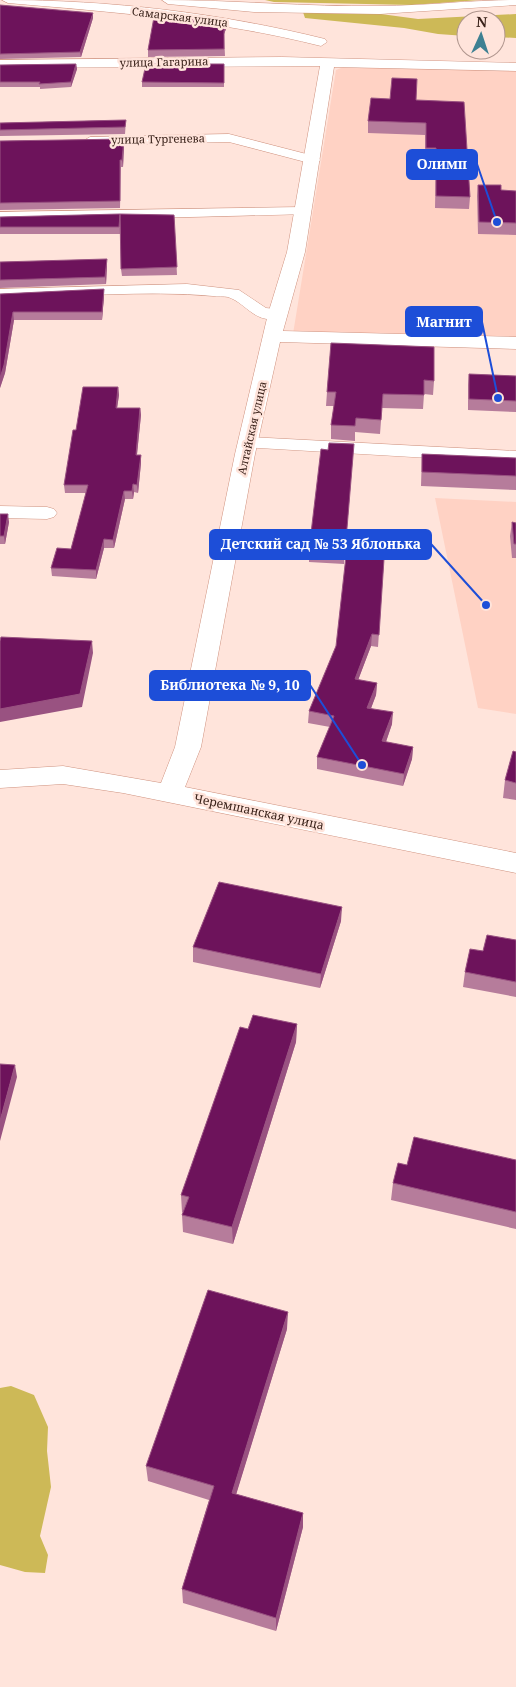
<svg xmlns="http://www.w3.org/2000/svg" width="516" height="1687" font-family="'Noto Serif',serif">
  <rect width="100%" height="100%" fill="#ffe4db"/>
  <path fill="#ffd2c4" d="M351 64 516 69V338L293 334 336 70Z
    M435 498 516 502V714L478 708Z"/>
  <path fill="#cdb957" d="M265 0H480L412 5 274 2Z
    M303 12 381 14 418 19 516 14V38L496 37V20H466V36L438 34 404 28 305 18Z
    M11 1386 34 1395 48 1427 47 1451 51 1487 40 1536 48 1555 45 1573 25 1572 0 1565V1388Z"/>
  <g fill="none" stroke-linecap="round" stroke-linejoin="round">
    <g stroke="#cf927f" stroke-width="1">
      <path id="street" d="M2 0C111 0 220 13 325 39L327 42 321 46C218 20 113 12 8 3Z
        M229 134 318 157 320 160 318 163 313 164 229 142 90 145 83 141 90 137Z
        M304 207 309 208 311 211 309 214 0 222V212Z
        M187 284 239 290 266 308 283 310 285 314 283 318C254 325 248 304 228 297 224 296 218 297 213 296 145 290 69 297 0 299V289Z
        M249 437 516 451V463L242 447 240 443 242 439Z
        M0 506 47 507 54 509 57 513 54 517 47 519 0 518Z"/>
    </g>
    <g stroke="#cf927f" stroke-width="1">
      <path id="secondary" d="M162 0C234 0 306 7 379 6 425 6 470 0 516 0V5L380 14 254 12 168 4Z
        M282 57 516 63V71L334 67 305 252 283 331 516 337V349L280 342 255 454 201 747 185 787 516 853V873L123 793 63 784 0 788V770L63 766 161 783 175 747 235 454 268 314 287 252 320 66 0 68V60Z"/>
    </g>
    <use href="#street" fill="#fff" fill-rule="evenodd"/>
    <use href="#secondary" fill="#fff" fill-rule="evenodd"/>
  </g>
  <path fill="#b67c9b" d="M0 5 93 18 81 57 0 59Z
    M226 29 224 34 225 56 148 57V50Z
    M76 64 77 69 71 87 40 89V87H0V65Z
    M224 64V87H142V82Z
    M416 100 470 197 469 209 435 208 436 160H425V135L368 133V121Z
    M126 120 125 134 0 136V123Z
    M124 139V146L123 167H121L120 208 0 210V141Z
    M478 185 501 190 516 191V235L478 234 477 196Z
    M120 214V234H0V217Z
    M174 215 177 275 122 276 121 269Z
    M0 262 107 266 106 284 0 288Z
    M104 289V296L102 320H14L5 373 0 388V294Z
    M331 343 434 381 433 395 424 394 423 409 382 408 380 434 355 432V441L331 439V425L334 406H326L327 392Z
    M469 374 516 376V412L468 410V385Z
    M118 387 119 395 117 408H140L141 415 137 455H141V463L138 493 134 492 133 499H125L114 548H104L96 579 52 576 51 568 71 549 86 493H65L64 485 76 430Z
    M422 454 516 458V490L421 486Z
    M353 455 344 564 309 562V550Z
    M0 514 9 522 5 544H0Z
    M512 522 516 523V558H512L510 536Z
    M384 559 378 647 371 646 358 680 377 683 376 695 371 708 392 724 386 742 413 747 412 759 403 786 317 769V757L330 727 308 723 309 711Z
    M516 752V800L503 798 505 780Z
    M341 921 320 988 193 962V947Z
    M516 940V997L463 987 465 972 483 951Z
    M297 1024 296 1042 233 1244 183 1232 182 1215 183 1212H182L181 1195 248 1029Z
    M516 1160V1229L391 1200 393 1183 407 1165Z
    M287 1329 236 1494 303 1513V1527L276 1631 183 1603 182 1589 209 1500 148 1481 146 1466Z"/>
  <path fill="#995281" d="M93 13V18L81 57 80 52Z
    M226 22V29L224 34V28Z
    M76 64 77 69 71 87V82Z
    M124 139V146L123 167 122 160Z
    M107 259V266L106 284 105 277Z
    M104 289V296L102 320V312Z
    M13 312 14 320 5 373 0 388V378Z
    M118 387 119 395 116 415V408Z
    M140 408 141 415 136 463V455Z
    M141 455V463L138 493 137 485Z
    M133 484 134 492 133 499 132 491Z
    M124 491 125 499 114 548 113 540Z
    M8 514 9 522 5 544 4 536Z
    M104 539V548L96 579V570Z
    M372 634 371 646 354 691 355 679Z
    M92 641 93 653 82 707 0 722V709Z
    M377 683 376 695 367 719V708Z
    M393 712 392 724 382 753V741Z
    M413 747 412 759 403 786 404 774Z
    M342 907 341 921 320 988 321 974Z
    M297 1024 296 1042 233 1244 232 1227Z
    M15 1065 17 1077 0 1141V1121Z
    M288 1312 287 1329 232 1508V1493Z
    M303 1513V1527L276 1631V1618Z"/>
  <path fill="#6d135b" stroke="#995281" d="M0 5 93 13 80 52 0 54Z
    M154 17 226 22 224 28V49L148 50Z
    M76 64 71 82 39 84 40 82H0V65Z
    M146 64H224V83L142 82Z
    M392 78 417 79 416 100 464 102 470 197 436 196V148H426V123L368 121 371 98 390 99Z
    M126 120 125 127 0 130V123Z
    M124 139 122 160H120V201L0 203V141Z
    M478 185H501V190L516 191V223L479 222Z
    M120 214 174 215 177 267 121 269Z
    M120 214 119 227H0V217Z
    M107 259 105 277 0 280V262Z
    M104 289 102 312H13L4 365 0 378V294Z
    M331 343 434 347V381L424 380V395L383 394 381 420 356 418 355 426 331 425 336 392H327Z
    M469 374 516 376V401L469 399Z
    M83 387H118L116 408H140L136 455H141L137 485 133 484 132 491H124L113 540 104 539 96 570 51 568 57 548 71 549 88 485H64L73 430H76Z
    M329 443 354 444 345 552 309 550 321 449 328 450Z
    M422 454 516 458V476L422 472Z
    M0 514H8L4 536H0Z
    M512 522 516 523V544H514Z
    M346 556 384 559 379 635 372 634 355 679 377 683 367 708 393 712 382 741 413 747 404 774 317 757 334 716 309 711 336 646Z
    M1 637 92 641 80 694 0 709V641Z
    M513 751 516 752V783L505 780Z
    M219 882 342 907 321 974 193 947Z
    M487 935 516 940V982L465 972 470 949 483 951Z
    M253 1015 297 1024 232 1227 182 1215 189 1197 181 1195 240 1027 248 1029Z
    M0 1064 15 1065 0 1121Z
    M414 1137 516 1160V1212L393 1183 398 1163 407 1165Z
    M208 1290 288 1312 232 1493 303 1513 276 1618 182 1589 214 1486 146 1466Z"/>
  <g text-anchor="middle" stroke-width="5" stroke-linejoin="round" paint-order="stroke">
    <g font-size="11" fill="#3a221a" stroke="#ffe4db">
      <text transform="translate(180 17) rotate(7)" y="4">Самарская улица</text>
      <text transform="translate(164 62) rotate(-1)" y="4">улица Гагарина</text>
      <text transform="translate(158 139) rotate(-1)" y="4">улица Тургенева</text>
      <text transform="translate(252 428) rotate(-77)" y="4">Алтайская улица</text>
    </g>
    <g font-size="12" fill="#3a221a" stroke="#ffe4db">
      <text transform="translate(259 812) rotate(12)" y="4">Черемшанская улица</text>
    </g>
  </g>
  <path fill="none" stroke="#1d4ed8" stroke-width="2" d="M497 222L477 164M498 398L482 322M486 605L431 544M362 765L310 685"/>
  <g fill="#1d4ed8" stroke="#ffe4db" stroke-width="2">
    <circle cx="497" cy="222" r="5"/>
    <circle cx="498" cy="398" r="5"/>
    <circle cx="486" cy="605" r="5"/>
    <circle cx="362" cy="765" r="5"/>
  </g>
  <g fill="#1d4ed8" stroke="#1d4ed8" stroke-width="2">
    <rect x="407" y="150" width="70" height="29" rx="5"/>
    <rect x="406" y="307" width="76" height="29" rx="5"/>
    <rect x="210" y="530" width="221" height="29" rx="5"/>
    <rect x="150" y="671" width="160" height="29" rx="5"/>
  </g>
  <g font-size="14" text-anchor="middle" font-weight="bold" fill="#fff">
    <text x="442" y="169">Олимп</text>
    <text x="444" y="327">Магнит</text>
    <text x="321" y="549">Детский сад № 53 Яблонька</text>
    <text x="230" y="690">Библиотека № 9, 10</text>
  </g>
  <g transform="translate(481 35) rotate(3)"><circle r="24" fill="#ffe4db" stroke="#b0968e"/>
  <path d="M0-4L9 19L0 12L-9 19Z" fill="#3e8092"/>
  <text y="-8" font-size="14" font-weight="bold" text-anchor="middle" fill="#3a221a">N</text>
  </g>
</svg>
